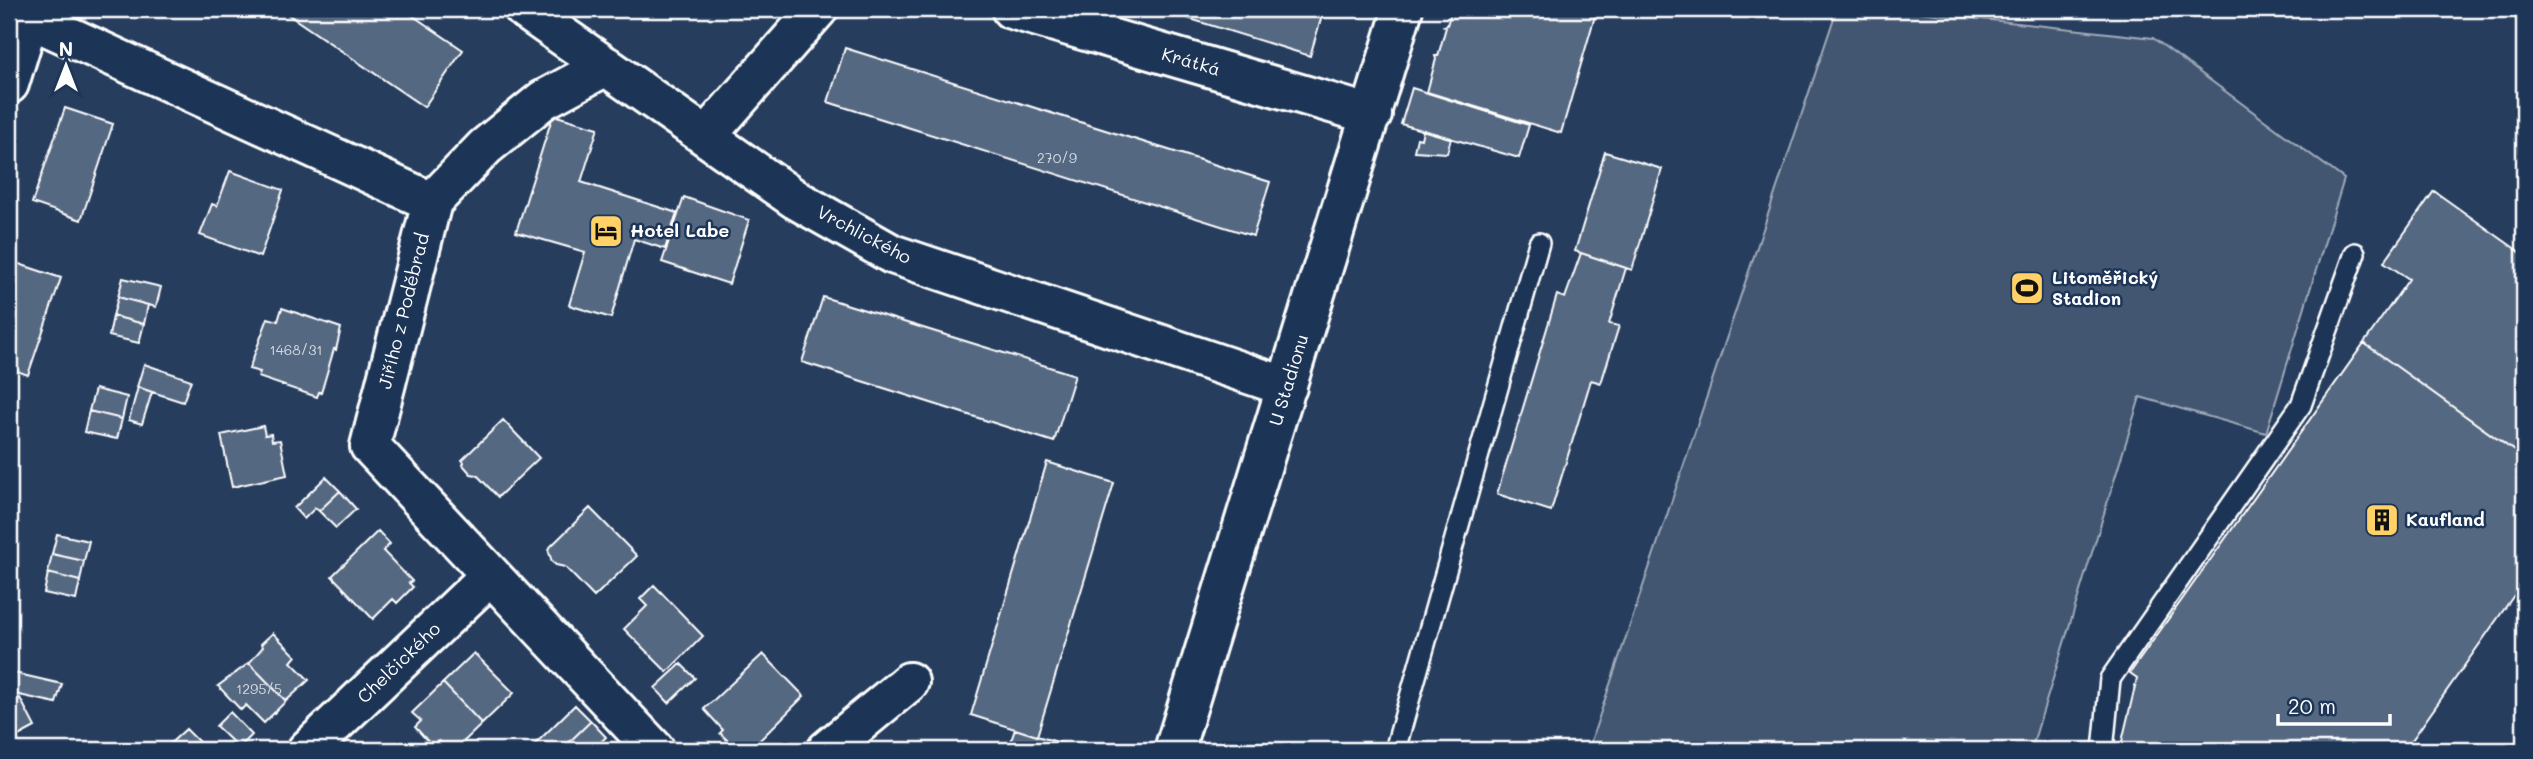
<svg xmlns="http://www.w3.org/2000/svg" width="2533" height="759" font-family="Mali,sans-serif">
  <rect width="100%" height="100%" fill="#263d5e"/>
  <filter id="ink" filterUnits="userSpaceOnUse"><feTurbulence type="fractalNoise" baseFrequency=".0143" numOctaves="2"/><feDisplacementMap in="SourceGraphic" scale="14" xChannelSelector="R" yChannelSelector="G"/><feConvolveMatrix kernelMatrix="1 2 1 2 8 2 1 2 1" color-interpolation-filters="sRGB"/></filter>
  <g filter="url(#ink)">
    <path fill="#425672" stroke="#a0aab8" stroke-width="2" d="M1837 9H1892L2153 38 2344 179 2266 433 2140 397 2031 750H1588Z"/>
    <path fill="#556781" stroke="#fff" stroke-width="2" d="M280 9H403L463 50 424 107Z
      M1158 9H1324L1310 56Z
      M1452 9H1597L1561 133 1427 92 1436 59 1435 56H1438L1446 27 1444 26 1447 25Z
      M845 48 1270 182 1253 236 828 102Z
      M1412 88 1529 125 1519 158 1401 124Z
      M65 108 113 124 81 220 32 203Z
      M553 115 598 128 581 182 677 213 665 249 634 239 611 318 569 305 585 252 516 232Z
      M1423 130 1451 138 1447 153 1414 151 1417 138 1421 139Z
      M1605 152 1662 169 1632 270 1575 251Z
      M230 171 283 190 260 257 200 235 212 204 217 206Z
      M2434 191 2524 255V458L2364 343 2409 279 2384 262Z
      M684 197 749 220 729 284 662 262Z
      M1581 253 1626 268 1609 324 1619 326 1601 383 1591 380 1551 511 1497 494 1557 295 1565 298Z
      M13 262 61 278 28 375 9 368V273Z
      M123 278 161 287 156 307 118 297Z
      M118 297 148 305 144 324 113 316Z
      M823 297 1075 375 1054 442 802 362Z
      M282 308 341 328 336 350 334 349 321 393 319 392 317 397 258 377 260 372 249 369 268 318 278 321Z
      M113 316 144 324 139 343 109 336Z
      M2364 343 2524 458V581L2405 750H2120L2137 678 2130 673Z
      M144 364 191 380 183 402 137 387Z
      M138 387 152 392 142 424 129 420Z
      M95 389 127 397 122 419 89 411Z
      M89 411 122 419 117 439 84 432Z
      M9 415 16 417 9 449Z
      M503 420 539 458 498 497 477 475 471 474 463 465 464 462 462 460Z
      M263 426 265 435 271 434 272 441 280 440 287 475 232 487 221 435Z
      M1047 462 1114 483 1037 736 971 715Z
      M326 477 340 491 319 511 315 508 304 519 294 508Z
      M340 491 356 509 336 528 319 511Z
      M590 508 637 556 594 597 565 567 556 565 552 562 548 549Z
      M378 531 390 544 383 551 412 581 409 583 413 587 397 603 393 599 373 619 332 576Z
      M57 534 89 541 84 561 52 554Z
      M52 554 84 561 80 581 48 573Z
      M48 573 80 581 76 600 44 593Z
      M654 585 703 636 667 672 624 629 647 606 640 599Z
      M273 633 296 656 291 662 309 680 286 701 249 663 263 647 261 644Z
      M474 653 514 693 482 724 443 683Z
      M763 654 804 696 759 741 765 747 762 750H737L720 733 723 730 704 709Z
      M249 663 286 701 264 723 246 705 241 710 218 686Z
      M681 664 695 678 669 703 655 688Z
      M14 673 62 684 56 703 10 693Z
      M443 683 482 724 455 750H448L439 741 433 747 415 727 421 721 412 713Z
      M20 698 35 727 9 741V703Z
      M575 705 591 721 561 750H529Z
      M230 712 252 735 239 748 216 726Z
      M591 721 606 737 593 750H561Z
      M186 729 207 750H163Z
      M1015 729 1037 736 1085 750H1008Z"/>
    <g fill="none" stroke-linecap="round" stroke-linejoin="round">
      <g stroke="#fff" stroke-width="24">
        <path id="lane" d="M1395 750 1539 243
          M2103 750 2110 679 2301 405 2355 253"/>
      </g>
      <g stroke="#fff" stroke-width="44">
        <path id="street" d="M9 9 432 202
          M524 9 795 199 892 254 1287 387
          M1011 9 1372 115
          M606 66 543 100 485 147 432 202 370 446 655 750
          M9 84 32 9
          M707 135 818 9
          M307 750 491 575
          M827 750 909 682
          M1174 750 1403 9"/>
      </g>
      <use href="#lane" stroke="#1d3557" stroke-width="19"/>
      <use href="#street" stroke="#1d3557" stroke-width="38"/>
    </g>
  </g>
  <defs>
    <g id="hotel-square" transform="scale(1.75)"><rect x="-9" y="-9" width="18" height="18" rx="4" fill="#ffd166" stroke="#1d3557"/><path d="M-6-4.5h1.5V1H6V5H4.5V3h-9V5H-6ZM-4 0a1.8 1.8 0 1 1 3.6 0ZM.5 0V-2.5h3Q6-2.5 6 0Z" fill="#111"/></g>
    <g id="stadium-square" transform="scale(1.75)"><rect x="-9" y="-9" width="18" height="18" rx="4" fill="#ffd166" stroke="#1d3557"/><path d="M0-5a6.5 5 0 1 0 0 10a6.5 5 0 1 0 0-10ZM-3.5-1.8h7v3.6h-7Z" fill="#111"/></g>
    <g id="building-square" transform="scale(1.75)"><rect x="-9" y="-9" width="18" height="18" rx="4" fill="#ffd166" stroke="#1d3557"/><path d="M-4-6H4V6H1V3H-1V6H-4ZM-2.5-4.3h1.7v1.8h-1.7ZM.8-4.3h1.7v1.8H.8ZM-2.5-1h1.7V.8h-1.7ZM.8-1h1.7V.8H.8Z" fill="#111"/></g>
  </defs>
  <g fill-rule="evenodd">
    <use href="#hotel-square" x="606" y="231"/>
    <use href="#stadium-square" x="2027" y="288"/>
    <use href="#building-square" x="2382" y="520"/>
  </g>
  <g text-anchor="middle" stroke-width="5" stroke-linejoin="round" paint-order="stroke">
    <g font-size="14" fill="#d4d9e0">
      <text x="1057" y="163">270/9</text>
      <text x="296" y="355">1468/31</text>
      <text x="259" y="694">1295/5</text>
    </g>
    <g font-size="18" fill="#fff" stroke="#1d3557">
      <text transform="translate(1191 62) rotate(16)" y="6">Krátká</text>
      <text transform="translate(864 235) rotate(28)" y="6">Vrchlického</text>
      <text transform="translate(404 311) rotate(-76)" y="6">Jiřího z Poděbrad</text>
      <text transform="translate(1289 380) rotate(-73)" y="6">U Stadionu</text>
      <text transform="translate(399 663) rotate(-44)" y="6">Chelčického</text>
    </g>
    <g font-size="18" font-weight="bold" fill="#fff" stroke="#1d3557" text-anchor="start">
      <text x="630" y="237">Hotel Labe</text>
      <text x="2052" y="284">Litoměřický<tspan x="2052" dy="21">Stadion</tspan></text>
      <text x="2406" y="526">Kaufland</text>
    </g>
  </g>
  <rect width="2533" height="759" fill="none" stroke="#1d3557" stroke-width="35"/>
  <rect x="18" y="18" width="2498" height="724" fill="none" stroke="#fff" stroke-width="2.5" filter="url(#ink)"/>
  <g transform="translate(66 66)" stroke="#1d3557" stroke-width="5" paint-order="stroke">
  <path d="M0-5L12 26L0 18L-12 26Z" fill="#ffffff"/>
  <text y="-10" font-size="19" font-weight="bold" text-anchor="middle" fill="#ffffff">N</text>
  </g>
  <path d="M2278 714v10h112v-10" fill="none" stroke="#ffffff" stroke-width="3.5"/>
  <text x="2288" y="714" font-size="21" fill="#ffffff" stroke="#1d3557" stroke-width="5" paint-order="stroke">20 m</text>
</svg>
